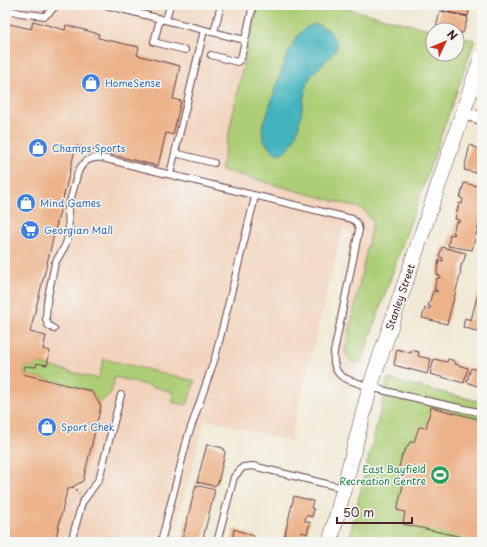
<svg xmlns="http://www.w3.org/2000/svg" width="487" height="547" font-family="'Playpen Sans',sans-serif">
  <rect width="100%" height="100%" fill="#f6f6f2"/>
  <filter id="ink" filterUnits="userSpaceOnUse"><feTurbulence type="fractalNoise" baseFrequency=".025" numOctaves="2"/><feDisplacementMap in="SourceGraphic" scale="8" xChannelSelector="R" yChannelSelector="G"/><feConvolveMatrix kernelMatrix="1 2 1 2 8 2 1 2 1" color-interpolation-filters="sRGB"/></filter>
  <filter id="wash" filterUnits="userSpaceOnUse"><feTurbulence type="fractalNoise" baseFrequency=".012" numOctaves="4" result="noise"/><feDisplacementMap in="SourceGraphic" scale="16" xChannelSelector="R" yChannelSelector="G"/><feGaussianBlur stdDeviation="0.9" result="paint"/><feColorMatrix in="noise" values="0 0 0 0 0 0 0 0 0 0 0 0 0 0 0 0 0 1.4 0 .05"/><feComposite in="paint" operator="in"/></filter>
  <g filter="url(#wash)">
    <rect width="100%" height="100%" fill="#f1e9d5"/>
    <path fill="#f2d4be" d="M5 5H256L222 170 363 209 373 221 345 352 352 363 361 362 349 391 330 376 351 233 343 227 290 441 205 419 172 542H5Z"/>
    <path fill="#adce76" stroke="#7c7650" d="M256 5H332L433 30V54H457V36L475 40 361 362 352 363 345 352 373 221 363 209 221 170Z
      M104 359 195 381 187 405 172 402 173 392 115 377 111 393 99 403 91 391 23 374 25 366 36 367 37 363 98 379Z
      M388 379 482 402V542H348Z"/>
    <path fill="#43b3bd" stroke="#466974" d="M316 24 329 30 338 45C331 60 315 68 309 80 299 100 304 148 278 154 270 149 261 141 262 130 262 124 266 118 268 112 275 90 286 48 302 31 306 27 311 25 316 24Z"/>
    <g id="blocks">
      <path fill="#ecb289" d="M444 5 470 6 468 16 443 11Z
        M440 11 468 17 463 33 457 32V30L436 28Z
        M33 21 65 30 66 25 99 34 98 38 139 47 137 55 180 66 173 99 181 101 173 135 166 133 158 166 76 146 30 332 46 336 43 349 50 351 47 365 37 363 36 367 25 366 23 374 91 391 101 406 83 481 67 490 55 542H12L5 540V23L31 29Z
        M470 145 482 150V174L464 170Z
        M464 183 482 187V206L479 215 481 216 472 250 448 246 450 234 454 235 455 233H453L456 222H459V220L455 219 459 203 462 204 463 199 460 198Z
        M442 247 466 253 463 263H462L460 271 461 272 447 324 422 318 425 308 430 309 431 307 428 306 433 291 437 292V290H434L437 278H440V276L437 275V271L439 260 443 261V258L439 257Z
        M482 278V333L463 327 465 318 471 320Z
        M397 349 411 353V350L419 352 418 356 431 359 427 374 394 365Z
        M434 359 447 362 448 359 455 361V364L468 368 464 383 430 374Z
        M471 368 482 371V388L467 382Z
        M431 407 482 420V542H462V537L403 524 405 512 397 510 403 485 399 484V467L402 455 410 442H414L419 427 426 428Z
        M207 444 223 448 225 453 218 483 214 486 197 482Z
        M196 485 215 490 202 542 182 540Z
        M294 496 313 501 311 508 314 509 312 517 306 515 305 521 310 522 307 534 302 532 300 539 305 540V542H283Z
        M234 529 254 536 253 542H232Z"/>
    </g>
  </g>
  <g filter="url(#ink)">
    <use href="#blocks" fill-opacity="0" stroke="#633d44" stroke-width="1"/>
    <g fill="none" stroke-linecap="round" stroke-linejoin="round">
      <g stroke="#633d44" stroke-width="8">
        <path id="service" d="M106 5 204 30 170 174
          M5 9 20 13 45 16 57 5
          M160 19 154 42 185 50
          M166 20 170 5
          M204 30 245 40 252 10 249 5
          M214 32 221 5
          M211 55 237 62 241 59 245 40
          M175 153 214 163
          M54 329 48 325 46 319 47 301 55 263 65 246 69 234 68 209 78 172C83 161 90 157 102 158L352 219 357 223 359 230 334 352C333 360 334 369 340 375 353 387 458 407 482 413
          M71 542 82 503 99 479 121 395
          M161 542 188 436 215 358 255 197
          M217 542 234 477 243 467 253 466 343 488"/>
      </g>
      <g stroke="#633d44" stroke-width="14">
        <path id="minor" d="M462 113 482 118"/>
      </g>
      <g stroke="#633d44" stroke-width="16">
        <path id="tertiary" d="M330 542 370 387 482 56"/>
      </g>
      <path stroke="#633d44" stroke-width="2" stroke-dasharray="1 3" stroke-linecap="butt" d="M73 487 79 493"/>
      <use href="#service" stroke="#fff" stroke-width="6"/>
      <use href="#minor" stroke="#fff" stroke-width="12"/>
      <use href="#tertiary" stroke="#fff" stroke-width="15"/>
    </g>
  </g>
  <defs>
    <g id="shop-disc" transform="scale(1)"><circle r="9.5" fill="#3f7fe0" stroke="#f6f6f2"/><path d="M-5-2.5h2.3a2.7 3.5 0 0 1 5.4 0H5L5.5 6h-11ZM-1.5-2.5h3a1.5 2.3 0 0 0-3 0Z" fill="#fff"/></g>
    <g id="supermarket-disc" transform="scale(1)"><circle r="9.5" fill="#3f7fe0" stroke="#f6f6f2"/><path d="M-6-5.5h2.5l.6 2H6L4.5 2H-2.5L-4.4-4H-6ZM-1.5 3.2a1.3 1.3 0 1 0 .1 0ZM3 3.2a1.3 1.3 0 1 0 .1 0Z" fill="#fff"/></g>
    <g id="stadium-disc" transform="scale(1)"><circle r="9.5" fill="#2e9e5b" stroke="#f6f6f2"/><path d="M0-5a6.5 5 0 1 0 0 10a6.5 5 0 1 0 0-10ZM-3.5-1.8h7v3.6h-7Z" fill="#fff"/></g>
  </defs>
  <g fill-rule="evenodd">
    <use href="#shop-disc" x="91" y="83"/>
    <use href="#shop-disc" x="38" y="148"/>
    <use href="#shop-disc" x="26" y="203"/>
    <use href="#supermarket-disc" x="30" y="230"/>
    <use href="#shop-disc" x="47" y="427"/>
    <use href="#stadium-disc" x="440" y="475"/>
  </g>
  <g text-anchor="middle" stroke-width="3" stroke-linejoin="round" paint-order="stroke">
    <g font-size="10" fill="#366cbe" stroke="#f6f6f2" text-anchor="start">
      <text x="105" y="87">HomeSense</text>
      <text x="52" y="152">Champs Sports</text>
      <text x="40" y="207">Mind Games</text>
      <text x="44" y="234">Georgian Mall</text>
      <text x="61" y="431">Sport Chek</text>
    </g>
    <g font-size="10" fill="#4a1f2b" stroke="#f6f6f2">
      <text transform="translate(400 297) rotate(-71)" y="4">Stanley Street</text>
    </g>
    <g font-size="10" fill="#27864d" stroke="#f6f6f2" text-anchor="end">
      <text x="426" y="473">East Bayfield<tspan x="426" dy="12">Recreation Centre</tspan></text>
    </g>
  </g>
  <rect width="487" height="547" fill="none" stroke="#f6f6f2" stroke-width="20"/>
  <g transform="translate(445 42) rotate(46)"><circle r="19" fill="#f6f6f2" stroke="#b1a0a2"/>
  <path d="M0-3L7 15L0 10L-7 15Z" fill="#c8321e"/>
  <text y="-6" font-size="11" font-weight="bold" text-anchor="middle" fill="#4a1f2b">N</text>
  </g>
  <path d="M337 517v6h75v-6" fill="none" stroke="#4a1f2b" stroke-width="2"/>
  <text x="343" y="517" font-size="12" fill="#4a1f2b" stroke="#f6f6f2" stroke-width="3" paint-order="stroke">50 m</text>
</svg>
